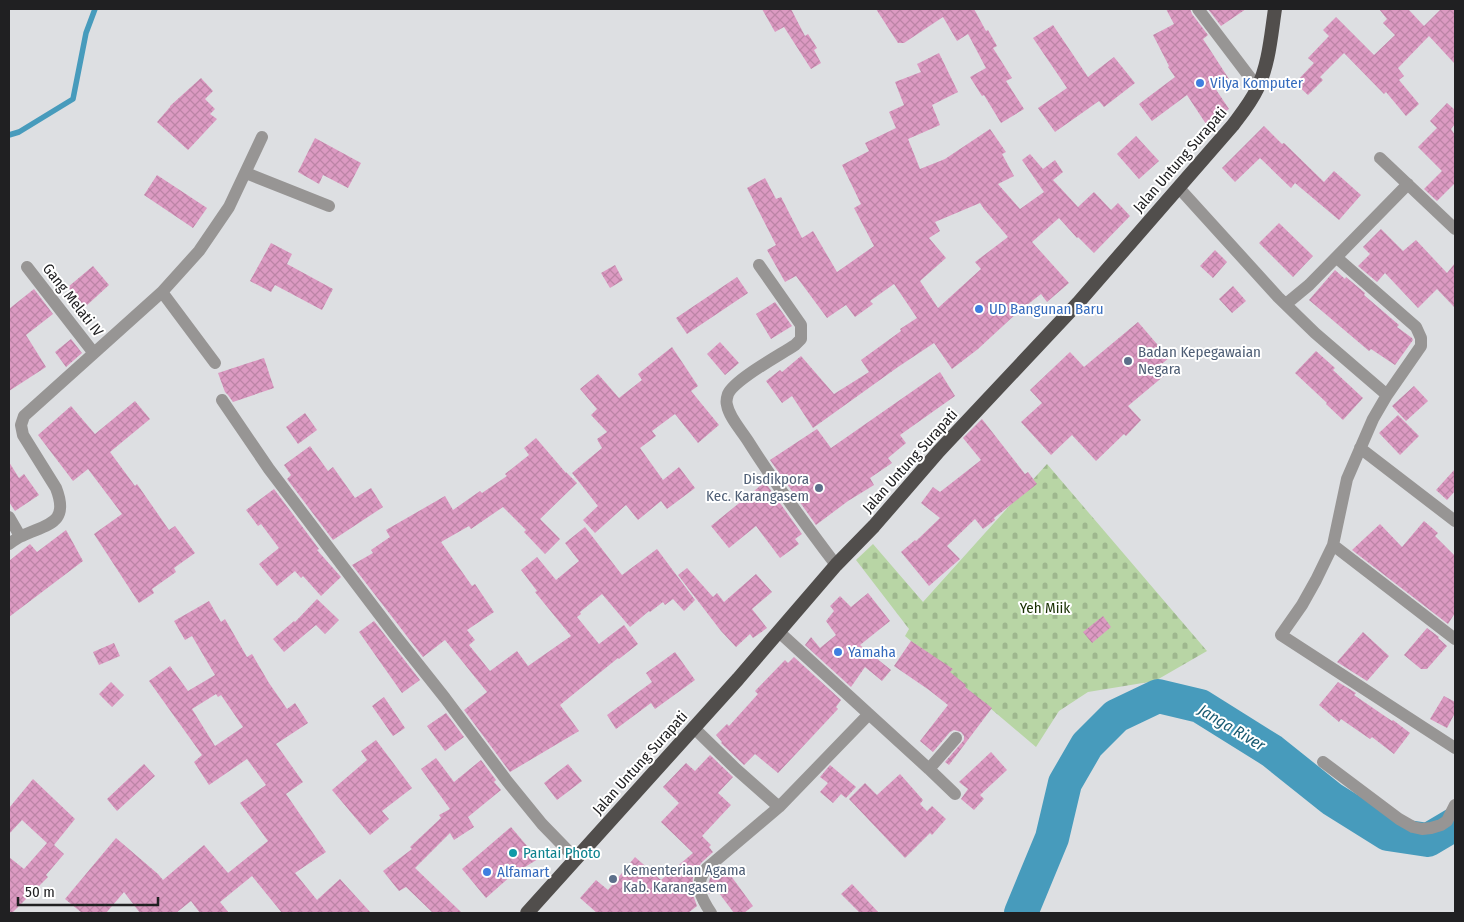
<svg xmlns="http://www.w3.org/2000/svg" width="1464" height="922" font-family="'Fira Sans Condensed',sans-serif">
  <defs>
    <pattern id="cemetery-stones" width="16" height="16" patternUnits="userSpaceOnUse" patternTransform="scale(1.25)"><rect width="16" height="16" fill="#b8d5a5"/><path d="M2 7V4a2 2 0 0 1 4 0v3zM10 15v-3a2 2 0 0 1 4 0v3z" fill="#9eb78e"/></pattern>
    <pattern id="building-cross-hatch" width="8" height="8" patternUnits="userSpaceOnUse" patternTransform="scale(1.25)"><rect width="8" height="8" fill="#dc9ac2"/><path d="M0 0l8 8M0 8l8-8" fill="none" stroke="#bc84a6"/></pattern>
  </defs>
  <rect width="100%" height="100%" fill="#dddfe2"/>
  <path fill="url(#cemetery-stones)" d="M1047 464 1207 651 1155 681 1088 692 1059 711 1036 747 905 636 909 629 856 560 873 544 923 602Z"/>
  <g fill="none" stroke-linecap="round" stroke-linejoin="round">
    <path stroke="#479bbc" stroke-width="5.5" d="M9 135 19 132 73 99 86 33 95 9"/>
    <path stroke="#479bbc" stroke-width="34" d="M1021 913 1052 838 1065 783 1087 745 1116 716 1158 696 1200 706 1272 751 1332 799 1388 834 1428 840 1455 824"/>
  </g>
  <path fill="url(#building-cross-hatch)" fill-rule="evenodd" d="M762 9H791L805 36 808 34 817 48 814 50 821 63 811 69 784 27 775 32Z
    M876 9H974L986 31 988 30 997 46 993 48 1012 78 1006 81 1024 109 1001 123 984 95 982 96 970 77 986 68 968 34 957 41 943 17 904 43H898Z
    M1166 9H1190L1192 14 1208 35 1203 39 1229 79 1215 88 1229 109 1206 124 1187 95 1152 121 1139 104 1175 77 1168 67 1169 66 1153 35 1174 24Z
    M1208 9H1246L1221 26Z
    M1379 9H1408L1424 26 1441 9H1455V64L1429 36 1398 68 1404 76 1399 80 1419 104 1406 116 1386 92 1384 94 1344 53 1320 77 1323 80 1308 95 1295 83 1314 63 1308 58 1329 36 1323 30 1336 17 1374 55 1395 35 1383 23 1387 19Z
    M1053 25 1088 77 1114 57 1135 83 1104 107 1099 101 1055 132 1038 108 1067 88 1033 38Z
    M939 53 958 92 932 105 940 125 908 139 920 169 945 159 990 129 1006 152 1002 154 1014 176 998 184 1020 209 1044 192 1022 160 1030 154 1043 169 1055 160 1063 172 1053 180 1078 207 1094 192 1111 210 1118 203 1130 216 1094 253 1078 237 1077 238 1059 218 1032 242 1069 283 1047 302 1041 294 1018 312 978 349 952 369 934 343 898 367 813 428 792 396 782 403 766 381 780 370 782 372 801 356 834 394 869 372 861 360 901 331 900 329 917 318 894 284 870 301 873 304 855 317 846 305 827 318 796 276 785 282 767 250 776 245 747 188 765 178 776 199 781 197 802 238 813 231 837 272 874 246 854 208 861 204 842 165 869 151 865 143 896 128 889 112 904 105 895 82 921 72 917 64ZM980 203 984 209 1008 237 975 262 981 269 938 308 920 281 946 258 929 238 940 231 935 222Z
    M201 78 213 91 205 99 215 109 210 114 217 119 188 150 157 122 170 107V106Z
    M1447 103 1455 110V124L1451 129 1455 135V183L1437 201 1424 189 1442 171 1418 147 1437 128 1430 121Z
    M1264 126 1282 144 1284 143 1324 182 1334 171 1361 195 1339 220 1295 183 1291 188 1260 158 1235 182 1222 168Z
    M1136 136 1159 161 1139 179 1117 154Z
    M315 138 361 163 348 188 323 175 319 184 298 172Z
    M157 175 207 208 193 228 144 195Z
    M1279 223 1313 256 1293 277 1259 243Z
    M1381 229 1403 251 1416 240 1447 273 1455 263V308L1437 289 1418 308 1385 273 1377 282 1358 266 1370 254 1363 247Z
    M271 243 292 254 287 264 333 289 322 310 275 285 271 292 250 281Z
    M1215 250 1227 262 1213 278 1200 266Z
    M615 265 623 280 610 288 601 273Z
    M93 266 109 285 85 307 68 287Z
    M1335 270 1345 279 1346 277 1365 293 1364 295 1399 325 1397 327 1412 338 1413 340 1395 365 1371 349 1369 351 1309 300Z
    M737 277 748 293 687 334 676 318Z
    M1233 286 1246 301 1232 313 1219 299Z
    M34 289 53 314 26 335 46 367 9 391V309Z
    M775 302 792 326 771 339 756 314Z
    M1138 322 1169 358 1158 367 1165 375 1128 406 1141 420 1126 436 1124 434 1096 461 1072 435 1051 455 1021 422 1042 403 1030 390 1070 352 1084 367Z
    M71 339 82 353 66 367 55 352Z
    M720 342 739 363 725 375 707 354Z
    M672 347 698 386 691 391 719 425 698 443 675 414 652 431 656 436 640 448 663 480 679 467 695 488 667 509 661 501 638 520 626 505 595 533 583 520 598 506 572 473 602 448 597 439 607 432 591 415 597 409 580 389 598 374 619 398 642 380 638 374Z
    M1316 351 1335 368 1333 370 1363 398 1343 420 1326 404 1327 403 1295 373Z
    M264 358 274 388 233 402 228 395 225 392 218 373Z
    M940 372 955 396 900 435 906 443 888 458 892 463 870 478 874 485 848 501 816 525 770 460 817 429 831 448Z
    M1414 386 1428 401 1406 421 1392 406Z
    M135 401 150 419 110 452 135 486 137 484 169 530 175 526 195 553 174 568 176 572 152 589 154 593 139 603 94 534 122 514 88 469 73 481 38 435 71 406 95 434Z
    M305 413 317 430 298 444 286 427Z
    M1398 415 1419 436 1400 455 1379 433Z
    M982 419 1025 474 1028 472 1037 484 994 518 995 520 983 529 975 519 947 546 960 559 929 586 901 552 915 540 916 541 940 518 921 503 933 487 940 492 981 460 963 438Z
    M536 438 566 473V472L577 483 540 519 560 539 545 554 524 532 526 530 503 507 471 529 469 526 441 542 472 586 475 584 494 612 467 630 475 640 469 645 490 671 517 651 528 666 571 636 535 592 537 591 521 570 537 557 556 580 579 561 565 543 585 527 622 575 657 549 695 600 684 611 673 599 665 605 663 602 650 612 649 611 630 627 602 594 580 612 581 614 577 617 599 644 624 625 638 644 619 659 618 658 560 705 579 731 510 772 464 710 487 692 445 640 423 657 352 565 373 553 371 550 390 537 386 530 445 496 453 510 480 491 482 493 507 476 505 474 529 455 524 448Z
    M310 446 328 471 333 467 355 498 371 488 383 507 333 540 287 479 291 475 284 465Z
    M9 462 19 478 24 474 39 495 15 511 9 502Z
    M1455 469V491L1447 500 1436 490Z
    M765 482 802 534 795 539 799 544 780 558 756 526 729 548 711 526Z
    M274 489 319 549 317 550 341 577 321 596 303 576 301 578 295 571 277 586 259 564 279 548 261 524 258 526 246 510Z
    M1424 521 1438 533 1435 536 1455 556V613L1448 624 1352 550 1380 524 1402 547Z
    M66 530 83 561 9 617V561L30 544 37 552Z
    M687 568 713 597 717 593 724 602 756 574 772 592 752 609 767 628 753 638 750 634 736 647 721 631 678 575Z
    M868 593 890 621 860 645 891 670 882 681 865 667 851 687 805 645 811 637 820 648 836 635 826 621 834 611 830 606 840 596 851 607Z
    M317 599 339 620 325 634 316 625 284 652 273 639 294 621 295 622Z
    M209 601 221 622 225 619 247 657 252 654 269 683 287 709 295 703 308 723 276 744 303 782 286 794 326 852 295 873 317 900 340 879 371 913H282L252 876 220 902 229 913H200L191 901 176 913H140L124 892 106 913H82L65 899 116 838 158 874 163 880 204 845 228 873 268 841 240 803 266 785 247 759 209 785 194 762 202 755 149 681 170 666 188 691 215 675 192 636 185 640 174 621ZM216 694 218 697 221 695 243 727 215 746 192 709Z
    M1103 616 1111 627 1092 643 1083 632Z
    M374 621 420 680 402 693 359 632Z
    M1427 628 1439 637 1438 638 1447 646 1427 669H1421L1404 655Z
    M1363 632 1389 656 1367 681 1337 662Z
    M911 641 953 669 950 672 966 685 965 687 992 708 949 765 945 762 964 740V736L961 732 954 730 950 732 933 752 920 741 948 705 929 690 894 666Z
    M114 643 120 656 99 665 93 652Z
    M675 652 695 680 655 709 651 703 616 729 607 715 652 682 646 673Z
    M794 657 841 700 836 707 838 709 778 773 755 754 744 765 721 743 722 742 716 735 727 724 729 726 758 694 755 691 785 660 788 663Z
    M111 682 124 695 112 707 99 694Z
    M1338 682 1356 693 1354 695 1392 721 1393 720 1410 733 1394 754 1372 737 1370 739 1341 719 1339 722 1319 705Z
    M1444 696 1455 702V713L1447 728 1430 719Z
    M384 697 405 728 393 736 372 706Z
    M446 713 464 737 445 751 427 726Z
    M376 740 412 788 382 811 389 819 370 835 332 790 367 760 361 751Z
    M991 752 1007 770 980 795 984 799 974 810 961 799 968 789 959 782Z
    M710 755 733 777 718 793 731 805 702 836 711 845 709 847 713 852 701 863 693 877 692 892 697 906 688 913H597L580 898 596 880 608 890 635 857 661 880 693 853 661 822 679 803 663 787 686 763 695 771Z
    M436 758 454 782 481 760 496 780 494 782 501 790 468 817 474 827 454 840 450 833 415 868 462 913H433L406 887 399 891 383 871 412 849 410 847 441 818 439 815 450 809 421 769Z
    M144 764 155 776 117 811 107 799Z
    M568 764 582 781 557 800 544 783Z
    M830 765 856 787 846 798 841 794 833 803 820 792 828 783 820 777Z
    M900 774 923 800 920 804 927 811 932 806 946 819 932 835 930 833 905 858 849 799 865 783 877 795Z
    M33 779 75 819 54 845 64 854 46 875 48 877 12 913H9V857L24 869 47 843 22 820 9 834V808Z
    M511 827 538 859 512 875 486 898 462 869Z
    M723 865 753 906 744 913H734L716 889 709 894 708 886 710 878Z
    M852 884 879 913H860L841 894Z"/>
  <g fill="none" stroke-linecap="round" stroke-linejoin="round">
    <path stroke="#979594" stroke-width="12" d="M1198 9 1258 88
      M1380 158 1455 229
      M246 173 329 206
      M1179 188 1278 297 1315 333 1387 395
      M1337 258 1416 327 1421 338V346L1387 395 1373 419 1347 479 1333 545 1316 580 1302 605 1281 635 1455 748
      M759 265 801 325V339L795 345C780 355 735 379 728 394 727 397 726 402 727 405 729 417 741 430 748 441 775 484 805 524 836 565
      M27 267 93 352
      M162 292 215 363
      M1286 304 1309 285 1408 184
      M222 400 269 469 395 635 445 698 507 781 542 824 576 859
      M1360 448 1455 521
      M9 517 20 536
      M9 544C13 541 17 538 22 536 47 524 70 524 56 488L23 435 21 425 24 416 162 292 199 251 229 207 262 137
      M1333 545 1455 639
      M779 632 929 769 955 794
      M694 728 736 769 779 807
      M1323 762 1399 819 1413 827 1422 829 1431 828 1441 825 1447 821 1455 805
      M929 769 956 738
      M711 913C701 898 693 884 707 868L779 807 869 714"/>
    <path stroke="#514e4c" stroke-width="14" d="M527 913 738 679 836 565 874 526 939 451 1078 303 1233 125C1242 113 1251 102 1257 89 1269 65 1271 35 1275 9"/>
  </g>
  <g fill="#3f7fe0" stroke="#fff" stroke-width="2">
    <circle cx="1200" cy="83" r="5"/>
    <circle cx="979" cy="309" r="5"/>
    <circle cx="838" cy="652" r="5"/>
    <circle cx="487" cy="872" r="5"/>
  </g>
  <g fill="#5c6f8a" stroke="#fff" stroke-width="2">
    <circle cx="1128" cy="361" r="5"/>
    <circle cx="819" cy="488" r="5"/>
    <circle cx="613" cy="879" r="5"/>
  </g>
  <circle fill="#0f9aa8" stroke="#fff" stroke-width="2" cx="513" cy="853" r="5"/>
  <g text-anchor="middle" stroke-width="4" stroke-linejoin="round" paint-order="stroke">
    <g font-size="15" fill="#366cbe" stroke="#fff" text-anchor="start">
      <text x="1210" y="88">Vilya Komputer</text>
      <text x="989" y="314">UD Bangunan Baru</text>
      <text x="848" y="657">Yamaha</text>
      <text x="497" y="877">Alfamart</text>
    </g>
    <g font-size="15" fill="#202022" stroke="#fff">
      <text transform="translate(1180 160) rotate(-49)" y="5">Jalan Untung Surapati</text>
      <text transform="translate(73 300) rotate(52)" y="5">Gang Melati IV</text>
      <text transform="translate(910 461) rotate(-48)" y="5">Jalan Untung Surapati</text>
      <text transform="translate(640 763) rotate(-48)" y="5">Jalan Untung Surapati</text>
    </g>
    <g font-size="15" fill="#4e5e75" stroke="#fff" text-anchor="start">
      <text x="1138" y="357">Badan Kepegawaian<tspan x="1138" dy="17">Negara</tspan></text>
      <text x="809" y="484" text-anchor="end">Disdikpora<tspan x="809" dy="17">Kec. Karangasem</tspan></text>
      <text x="623" y="875">Kementerian Agama<tspan x="623" dy="17">Kab. Karangasem</tspan></text>
    </g>
    <g font-size="15" fill="#193003" stroke="#fff">
      <text x="1045" y="613">Yeh Miik</text>
    </g>
    <g font-size="15" fill="#0d838f" stroke="#fff" text-anchor="start">
      <text x="523" y="858">Pantai Photo</text>
    </g>
    <g font-size="16" font-style="italic" fill="#1a5c73" stroke="#fff">
      <text transform="translate(1232 727) rotate(31)" y="6">Janga River</text>
    </g>
  </g>
  <rect width="1464" height="922" fill="none" stroke="#202022" stroke-width="20"/>
  <path d="M18 897v8h140v-8" fill="none" stroke="#202022" stroke-width="2.5"/>
  <text x="25" y="897" font-size="15" fill="#202022" stroke="#ffffff" stroke-width="4" paint-order="stroke">50 m</text>
</svg>
